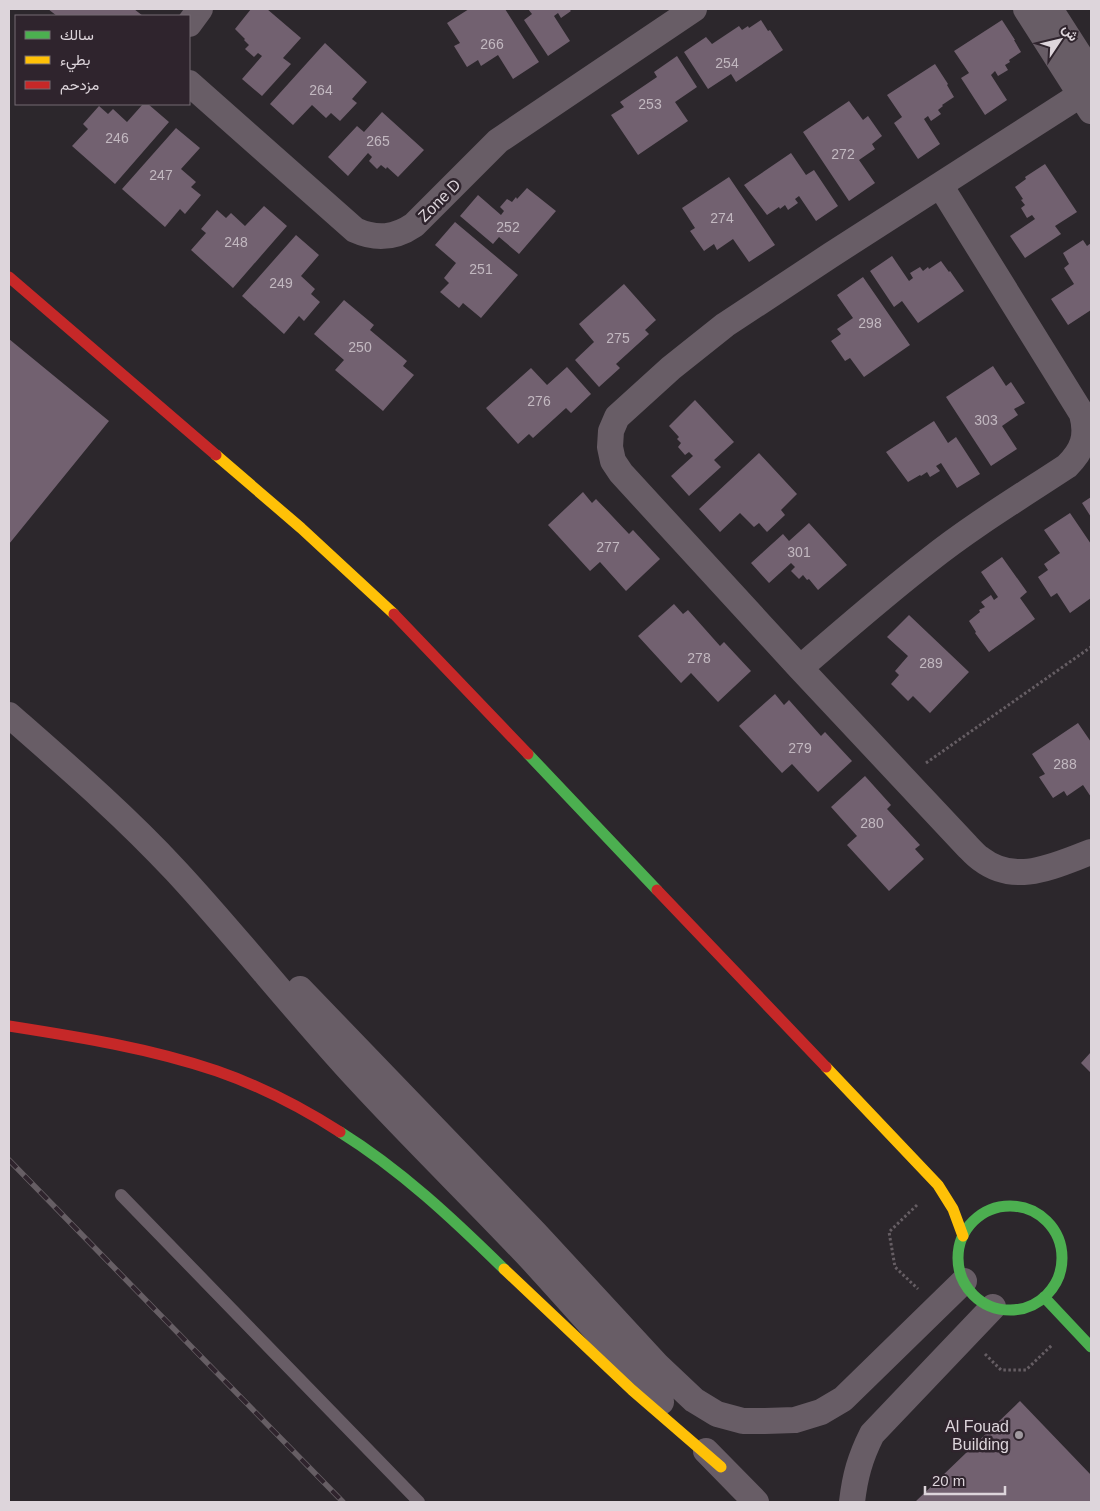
<svg xmlns="http://www.w3.org/2000/svg" width="1100" height="1511" font-family="Arial,Vazirmatn,sans-serif">
  <rect width="100%" height="100%" fill="#2c272c"/>
  <path fill="#726170" d="M48 9H134L143 16H57Z
    M251 9H267L301 38 283 58 291 64 262 96 242 79 262 56 258 53 254 57 245 49 249 45 244 40 245 39 235 29Z
    M469 9H505L539 62 513 79 498 55 481 66 478 60 467 67 454 46 460 43 447 23Z
    M528 9H569L571 11 561 18 558 13 554 16 570 41 548 56 524 20 532 14Z
    M761 20 768 31 770 30 783 50 736 82 731 74 708 89 684 52 706 37 712 44 739 26 742 30 748 26 749 28Z
    M1002 20 1015 40H1014L1021 52 1009 60 1010 62 1005 65 1008 70 998 76 995 71 991 75 1007 100 985 115 961 78 969 73 954 51Z
    M325 43 367 82 352 99 357 103 340 121 331 113 326 118 312 105 293 125 270 104Z
    M677 56 697 87 675 102 688 121 638 155 611 115 624 107 620 102 657 77 654 72Z
    M935 64 948 84 947 85 954 97 942 105 943 106 938 110 941 114 931 121 928 116 924 119 940 144 918 159 894 123 902 117 887 95Z
    M849 101 863 120 868 116 882 136 872 144 875 149 859 160 875 183 849 201 803 132Z
    M143 104H148L169 122 115 184 72 146 88 129 83 124 99 106 108 114 113 109 127 122Z
    M382 112 424 150 398 177 387 167 386 169 381 165 377 169 369 161 372 157 368 153 348 176 328 157 357 126 364 132Z
    M176 128 200 148 181 169 196 182 191 187 201 195 185 214 180 209 165 227 122 189Z
    M791 153 806 175 814 170 838 206 816 221 799 196 795 199 798 203 788 210 785 205 780 209 779 207 767 215 744 185Z
    M1045 164 1077 212 1055 226 1061 234 1025 258 1010 236 1035 219 1032 215 1027 218 1021 208 1025 205 1021 200 1023 199 1015 187 1026 179 1025 177Z
    M729 177 775 245 749 262 733 239 717 250 714 244 704 251 690 231 695 228 682 208Z
    M527 188 556 211 519 254 499 237 493 244 460 216 478 195 501 215 504 211 500 207 507 199 512 202 516 197 517 199Z
    M264 206 287 226 233 288 191 250 206 233 201 229 217 210 226 218 231 213 245 226Z
    M455 222 518 275 481 318 463 303 459 308 440 292 449 283 444 278 456 263 435 245Z
    M296 235 319 255 301 276 315 289 311 294 320 302 304 321 299 316 284 334 242 296Z
    M1083 240 1087 246 1091 243V310L1068 325 1051 299 1074 284 1064 268 1069 264 1063 253Z
    M892 256 909 281 913 278 910 273 920 267 923 271 928 267 929 269 941 261 949 272 950 271 964 291 918 323 902 301 894 307 870 271Z
    M863 277 910 345 864 377 850 358 845 361 831 341 841 334 837 329 853 318 837 295Z
    M624 284 656 320 645 330 649 334 616 364 620 368 599 387 575 360 594 342 579 324Z
    M344 300 374 325 370 330 407 361 403 366 414 375 383 411 335 370 344 360 314 334Z
    M9 339 109 421 9 544Z
    M993 366 1006 386 1011 382 1025 403 1014 409 1018 415 1002 426 1017 449 991 466 946 397Z
    M567 367 591 394 571 413 566 408 533 438 529 434 518 444 486 408 531 368 547 385Z
    M695 400 734 442 714 460 721 467 689 496 671 476 693 456 689 452 685 455 678 447 681 443 677 439 679 437 669 426Z
    M934 421 948 443 956 437 980 474 957 488 941 463 936 466 940 471 930 477 927 472 921 476 920 475 908 482 886 452Z
    M759 453 797 494 781 510 785 515 767 532 759 523 754 527 740 513 720 532 699 509Z
    M583 492 592 503 596 499 629 534 633 530 660 559 626 591 600 562 590 571 548 525Z
    M1091 497V517L1082 503Z
    M1070 513 1091 544V598L1070 613 1057 593 1051 597 1038 577 1048 570 1044 564 1060 553 1044 530Z
    M809 523 847 565 818 590 809 579 807 580 803 575 799 579 791 571 795 567 791 563 769 583 751 563 783 534 789 541Z
    M1002 557 1027 592 1020 598 1035 619 989 652 975 633 976 632 969 621 980 612 979 610 985 607 981 602 991 595 994 600 998 597 981 572Z
    M674 604 683 614 688 610 720 646 724 642 751 671 718 702 691 673 681 683 638 636Z
    M909 615 969 672 930 713 913 696 908 701 891 684 899 675 895 671 908 656 887 637Z
    M775 694 784 705 789 700 821 736 825 732 852 761 818 792 792 764 782 773 739 726Z
    M1078 723 1091 742V797L1083 785 1067 796 1064 791 1053 798 1039 777 1045 774 1032 754Z
    M865 776 891 805 887 809 920 845 915 849 924 859 889 891 847 845 857 836 831 807Z
    M1091 1052V1073L1081 1063Z
    M1020 1401 1091 1475V1502H915Z"/>
  <g fill="none" stroke-linecap="round" stroke-linejoin="round">
    <path stroke="#665e64" stroke-width="3" stroke-dasharray="2.5 2.5" stroke-linecap="butt" d="M926 763 1091 647
      M917 1205 889 1232 895 1267 918 1289
      M985 1354 1001 1370H1026L1052 1345"/>
    <path stroke="#685d66" stroke-width="12" d="M121 1195 419 1502"/>
    <path stroke="#685d66" stroke-width="26" d="M1026 9 1091 111
      M1050 9 1091 73
      M189 24 200 9
      M189 83 355 230C377 240 395 238 414 225L498 141 694 9
      M1091 88 831 255 725 325 671 368 617 417 611 431 610 447 613 461 621 473 800 668 967 846C971 850 976 856 981 859 1016 886 1055 865 1091 852
      M800 668C842 632 884 595 928 561 972 526 1020 497 1067 466 1083 450 1088 436 1082 414L940 185
      M9 715C66 765 124 815 176 871 239 939 295 1011 358 1079 416 1142 478 1202 536 1264 578 1310 619 1357 661 1402
      M300 989 535 1233 658 1366 694 1400 717 1414 743 1421H765L795 1420 821 1412 843 1399 964 1281
      M706 1451 756 1502
      M852 1502C855 1476 860 1458 872 1434L993 1307"/>
    <path stroke="#4caf50" stroke-width="11" d="M528 754 657 890
      M340 1132C401 1170 453 1219 504 1269
      M958 1258a52 52 0 1 1 104 0a52 52 0 1 1-104 0Z
      M1044 1297 1091 1347"/>
    <path stroke="#ffc107" stroke-width="11" d="M216 455 301 528 394 614
      M826 1067 938 1185 953 1209 963 1236
      M504 1269 632 1390 721 1467"/>
    <path stroke="#c62828" stroke-width="11" d="M9 277 216 455
      M394 614 528 754
      M657 890 826 1067
      M9 1026C79 1037 149 1048 217 1071 260 1086 301 1107 340 1132"/>
    <g stroke="#665e64" stroke-width="5.5">
      <path id="rail" d="M9 1160 343 1502"/>
    </g>
    <use href="#rail" stroke="#2f242d" stroke-width="4" stroke-dasharray="11" stroke-linecap="butt"/>
  </g>
  <circle fill="#9f989e" stroke="#2f242d" stroke-width="2" cx="1019" cy="1435" r="5"/>
  <g text-anchor="middle" stroke-width="5" stroke-linejoin="round" paint-order="stroke">
    <g font-size="14" fill="#c2b8c0">
      <text x="492" y="49">266</text>
      <text x="727" y="68">254</text>
      <text x="321" y="95">264</text>
      <text x="650" y="109">253</text>
      <text x="117" y="143">246</text>
      <text x="378" y="146">265</text>
      <text x="843" y="159">272</text>
      <text x="161" y="180">247</text>
      <text x="722" y="223">274</text>
      <text x="508" y="232">252</text>
      <text x="236" y="247">248</text>
      <text x="481" y="274">251</text>
      <text x="281" y="288">249</text>
      <text x="870" y="328">298</text>
      <text x="618" y="343">275</text>
      <text x="360" y="352">250</text>
      <text x="539" y="406">276</text>
      <text x="986" y="425">303</text>
      <text x="608" y="552">277</text>
      <text x="799" y="557">301</text>
      <text x="699" y="663">278</text>
      <text x="931" y="668">289</text>
      <text x="800" y="753">279</text>
      <text x="1065" y="769">288</text>
      <text x="872" y="828">280</text>
    </g>
    <g font-size="16" fill="#ddd5db" stroke="#2f242d">
      <text transform="translate(439 200) rotate(-45)" y="6">Zone D</text>
    </g>
    <g font-size="16" fill="#ddd5db" stroke="#2f242d" text-anchor="end">
      <text x="1009" y="1432">Al Fouad<tspan x="1009" dy="18">Building</tspan></text>
    </g>
  </g>
  <rect width="1100" height="1511" fill="none" stroke="#ddd5db" stroke-width="20"/>
  <rect x="15" y="15" width="175" height="90" fill="#2f242d" stroke="#756b73"/>
  <rect x="25" y="31" width="25" height="8" fill="#4caf50" stroke="#756b73"/>
  <text x="60" y="40" font-size="15" fill="#ddd5db">سالك</text>
  <rect x="25" y="56" width="25" height="8" fill="#ffc107" stroke="#756b73"/>
  <text x="60" y="65" font-size="15" fill="#ddd5db">بطيء</text>
  <rect x="25" y="81" width="25" height="8" fill="#c62828" stroke="#756b73"/>
  <text x="60" y="90" font-size="15" fill="#ddd5db">مزدحم</text>
  <g transform="translate(1060 40) rotate(55)" stroke="#2f242d" stroke-width="4" paint-order="stroke">
  <path d="M0-4L9 19L0 12L-9 19Z" fill="#ddd5db"/>
  <text y="-8" font-size="14" font-weight="bold" text-anchor="middle" fill="#ddd5db">ش</text>
  </g>
  <path d="M925 1486v8h80v-8" fill="none" stroke="#ddd5db" stroke-width="2.5"/>
  <text x="932" y="1486" font-size="15" fill="#ddd5db" stroke="#2f242d" stroke-width="4" paint-order="stroke">20 m</text>
</svg>
